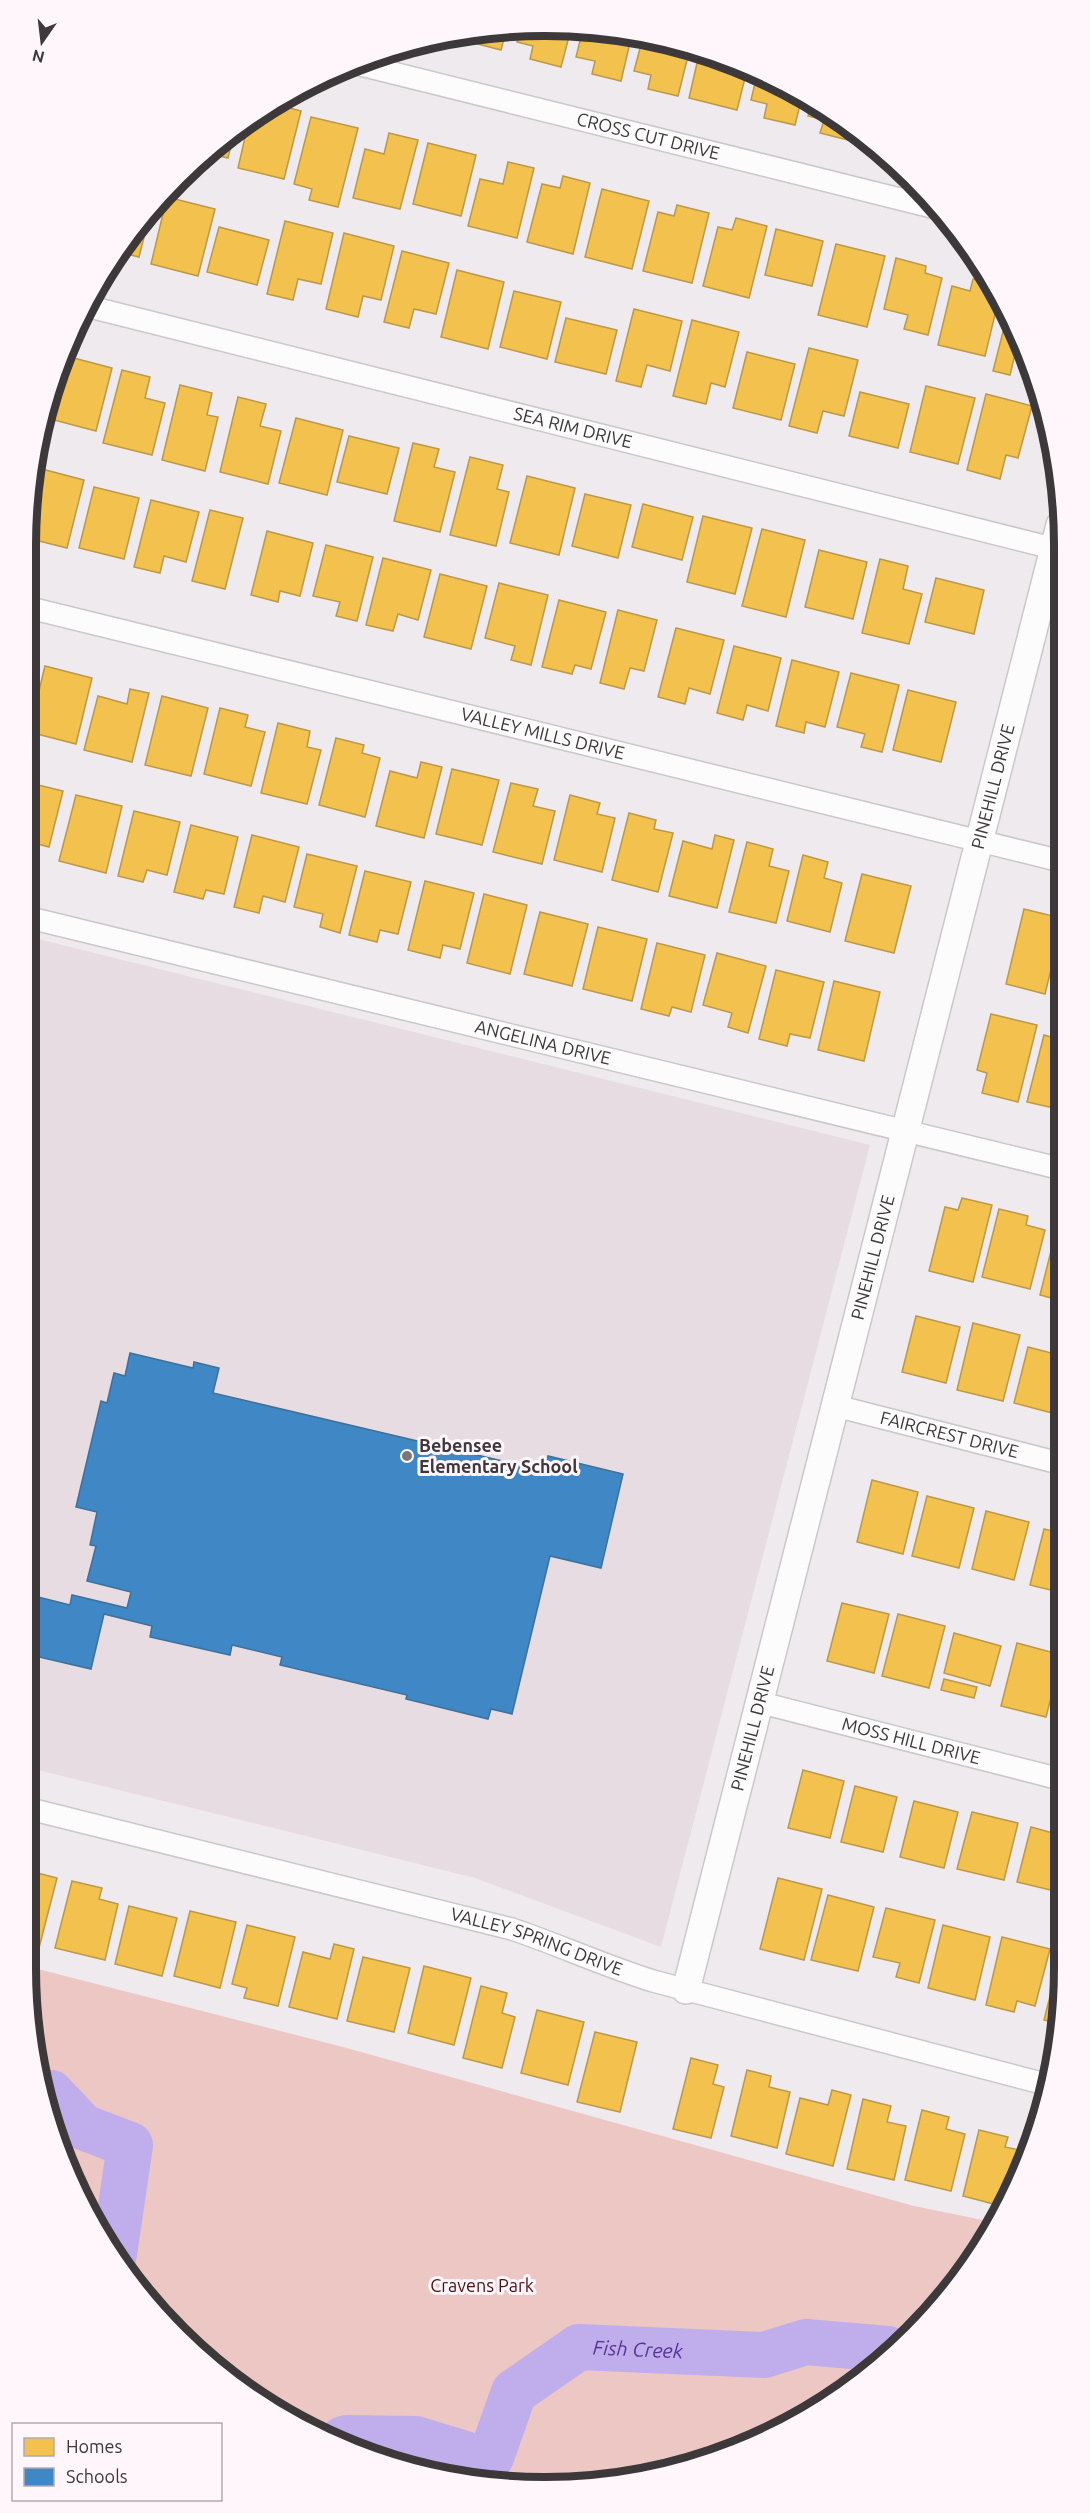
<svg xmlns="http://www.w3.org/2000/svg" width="1090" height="2513" font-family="Ubuntu,sans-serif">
  <rect width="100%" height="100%" fill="#efeaed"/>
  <path fill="#e7dce2" d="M26 936 870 1145 661 1947 475 1878 26 1767Z"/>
  <path fill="#edc7c3" d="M26 1966 343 2047 914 2206 997 2223 936 2310 804 2418 712 2460 613 2483 444 2478 285 2418 154 2310 95 2227 53 2135Z"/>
  <path fill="#f2c14e" stroke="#bc9848" stroke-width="1.5" d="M507 27 501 50 455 38 456 36Z
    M521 27 571 29 561 67 530 59 533 46 517 42Z
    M583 29 613 30 632 34 621 81 592 74 595 61 576 57Z
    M643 37 690 48 678 96 648 89 651 75 634 71Z
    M700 50 712 53 747 70 737 110 689 98Z
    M757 75 802 97 795 125 764 118 767 104 751 100Z
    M812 102 834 113 855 131 852 141 820 133 824 120 808 116Z
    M275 104 301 111 284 179 238 168 249 120Z
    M311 117 358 128 338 207 309 200 312 189 294 184Z
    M235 129 228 158 207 153 229 133Z
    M389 133 418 140 400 209 353 198 365 149 384 154Z
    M428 143 476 155 461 216 413 204Z
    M508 162 534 168 517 238 468 226 480 179 503 184Z
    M563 176 590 183 573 254 527 242 542 184 560 188Z
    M602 189 649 201 632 269 585 257Z
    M167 197 215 209 198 276 151 264Z
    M677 205 709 213 692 283 643 271 658 212 674 216Z
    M152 206 139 257 119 252Z
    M736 218 767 226 749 298 703 286 718 227 732 230Z
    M285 221 333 233 321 284 298 279 293 300 267 294Z
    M219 227 269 240 257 285 207 272Z
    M776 229 823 241 812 286 765 275Z
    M344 233 394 246 381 300 363 296 358 317 326 309Z
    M836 244 885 256 867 327 818 315Z
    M402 251 449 263 436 314 414 309 409 328 384 322Z
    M896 258 926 266 925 273 942 278 928 335 904 329 908 315 884 309Z
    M457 270 504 282 488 349 441 337Z
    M973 279 989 282 999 298 985 356 938 345 952 286 970 291Z
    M514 291 561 302 547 359 500 347Z
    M634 309 682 321 670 371 647 365 641 387 616 381Z
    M1008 312 1025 360 1014 358 1010 375 993 371Z
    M566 318 617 330 606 374 555 362Z
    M692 320 739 332 725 387 711 383 706 404 673 396Z
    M809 348 858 360 844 416 823 411 817 433 789 426Z
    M747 352 795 364 781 420 733 408Z
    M70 357 112 368 96 431 54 420Z
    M122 370 150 377 145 398 165 403 152 455 103 443Z
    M180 385 212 393 207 415 218 417 205 471 162 460Z
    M926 386 975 398 958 464 910 452Z
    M860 392 909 404 898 448 849 436Z
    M986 394 1032 406 1018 458 1006 455 1000 479 967 470Z
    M238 397 266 404 260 426 281 431 268 484 220 472Z
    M296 418 343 430 327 495 279 483Z
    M349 436 399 448 387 494 337 482Z
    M413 443 439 449 434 467 455 472 440 532 394 521Z
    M470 457 503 465 497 489 509 492 496 546 450 535Z
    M42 469 84 480 67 548 27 538Z
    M527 476 575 488 559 555 510 543Z
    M94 487 139 498 124 559 79 548Z
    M585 494 631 505 618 558 572 546Z
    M151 500 199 512 186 562 164 556 160 573 134 567Z
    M643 504 693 517 682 560 632 547Z
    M210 510 243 518 225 589 192 581Z
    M703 516 752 528 735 594 687 582Z
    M762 529 805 540 786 617 742 606Z
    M267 531 313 543 300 596 280 591 278 602 251 595Z
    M326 545 373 557 357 621 336 616 340 602 313 596Z
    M819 550 867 562 853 619 805 607Z
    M383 558 431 570 418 620 398 614 393 631 366 625Z
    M880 559 908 566 903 589 922 594 909 644 862 633Z
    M440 574 487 586 471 649 424 637Z
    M936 578 984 590 974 634 925 622Z
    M499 583 548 595 531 665 511 660 515 646 485 638Z
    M559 600 606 612 591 669 575 665 572 674 542 667Z
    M618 610 657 620 644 671 630 668 624 689 600 683Z
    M676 628 724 640 710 694 689 688 685 704 658 697Z
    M734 646 781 658 768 711 747 705 743 720 717 713Z
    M26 660 36 663 26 705Z
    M792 660 839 672 825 727 806 722 804 733 776 726Z
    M45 666 92 678 76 744 29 732Z
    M851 673 899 685 882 752 861 747 865 734 837 727Z
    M130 689 149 693 132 762 84 750 98 696 127 704Z
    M908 690 956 702 941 762 893 750Z
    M162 696 208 708 191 776 145 765Z
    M220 708 248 715 245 727 265 732 251 786 204 774Z
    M278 723 310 731 307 747 321 750 307 804 261 793Z
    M336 738 364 745 362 753 380 758 365 817 319 805Z
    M421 762 442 767 424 838 376 826 390 771 417 778Z
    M1061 763V796L1053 794Z
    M452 769 499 780 482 845 436 834Z
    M26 782 63 791 49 847 30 842 27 853H26Z
    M511 783 538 789 533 806 555 811 542 864 493 852Z
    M76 795 122 806 106 873 59 861Z
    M570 795 600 803 597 814 615 818 602 872 554 860Z
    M134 811 180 822 167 875 147 870 143 882 118 876Z
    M629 813 656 820 654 829 673 833 658 892 612 880Z
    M191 825 238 837 224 894 206 890 203 899 174 892Z
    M252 835 299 847 285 902 263 896 259 913 234 907Z
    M715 835 734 840 717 908 669 896 683 841 712 849Z
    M747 842 773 849 769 866 789 871 776 923 729 912Z
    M307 854 357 866 340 933 320 927 323 914 294 907Z
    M803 855 828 862 824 878 842 883 830 932 787 921Z
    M365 871 411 882 398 934 380 930 377 942 349 935Z
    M862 874 911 886 894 953 845 941Z
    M425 881 474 893 460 949 443 945 440 958 408 950Z
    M484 894 527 905 510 974 467 963Z
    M1024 909 1061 918V929L1045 994 1006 984Z
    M540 912 588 924 572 986 524 974Z
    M598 927 647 939 632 1001 583 989Z
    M657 943 705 955 691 1012 672 1007 669 1016 641 1009Z
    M717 953 766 966 748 1033 728 1027 732 1013 703 1005Z
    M776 970 824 982 810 1038 790 1034 787 1046 759 1039Z
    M834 981 880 992 864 1061 818 1050Z
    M991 1014 1037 1025 1018 1102 982 1093 987 1073 977 1070Z
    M1044 1035 1062 1040V1091L1058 1090 1054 1108 1027 1102Z
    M962 1198 992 1205 973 1282 929 1271 945 1207 958 1210Z
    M999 1209 1028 1216 1026 1225 1045 1230 1030 1289 982 1277Z
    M1058 1223 1062 1224V1301L1040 1295Z
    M916 1316 960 1327 946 1383 902 1372Z
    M973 1323 1020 1335 1003 1401 957 1390Z
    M1028 1347 1063 1356V1386L1056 1414 1014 1403Z
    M872 1480 918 1492 903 1554 857 1542Z
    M927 1496 974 1508 959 1568 912 1556Z
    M986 1511 1029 1522 1014 1580 972 1569Z
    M1044 1529 1063 1533V1593L1030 1585Z
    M842 1603 889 1614 874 1673 827 1661Z
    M898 1614 945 1626 929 1688 882 1676Z
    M954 1633 1001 1646 990 1686 944 1673Z
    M1017 1643 1062 1655 1046 1717 1001 1706Z
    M944 1679 977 1687 974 1698 941 1690Z
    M1061 1708 1064 1709V1723L1057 1721Z
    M803 1770 844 1781 830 1838 788 1828Z
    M855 1786 897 1797 883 1852 841 1842Z
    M914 1801 958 1812 944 1868 900 1857Z
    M972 1812 1018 1823 1004 1880 957 1869Z
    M1031 1827 1064 1836 1063 1893 1017 1882Z
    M26 1870 57 1878 39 1948 26 1944Z
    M778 1878 822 1889 804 1960 760 1949Z
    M72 1881 102 1888 99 1899 118 1904 105 1960 55 1948Z
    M828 1895 874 1907 858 1971 811 1960Z
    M129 1906 177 1918 162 1976 115 1964Z
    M886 1908 935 1920 919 1983 896 1977 900 1963 873 1957Z
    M190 1911 236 1922 220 1988 174 1976Z
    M247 1925 295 1937 278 2006 244 1998 247 1988 232 1984Z
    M943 1925 990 1937 975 2000 928 1988Z
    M1002 1937 1050 1949 1035 2006 1017 2001 1014 2012 986 2005Z
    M334 1944 354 1949 337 2019 289 2007 303 1952 330 1959Z
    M1062 1948 1064 1949V1968L1055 2023 1044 2020Z
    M363 1957 410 1968 394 2032 347 2021Z
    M424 1966 471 1978 454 2045 408 2033Z
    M481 1986 507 1993 502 2013 515 2017 502 2068 463 2058Z
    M537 2010 584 2022 568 2085 521 2073Z
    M595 2032 637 2042 620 2112 577 2102Z
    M691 2058 718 2065 713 2084 724 2087 711 2138 673 2129Z
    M747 2070 771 2076 769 2087 790 2092 777 2148 731 2136Z
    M832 2090 851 2095 833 2166 786 2154 800 2098 828 2105Z
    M863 2099 891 2106 887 2122 906 2126 894 2180 847 2169Z
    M922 2110 949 2117 946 2129 965 2134 951 2191 905 2180Z
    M979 2130 1008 2137 1005 2147 1024 2151 1017 2178 1005 2207 963 2196Z"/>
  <path fill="#3f88c5" stroke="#3e709c" stroke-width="1.5" d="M130 1353 193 1368 194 1362 219 1368 213 1393 545 1471 548 1456 623 1474 601 1568 550 1556 512 1714 491 1709 488 1719 406 1699 407 1695 280 1665 282 1657 232 1645 230 1655 150 1637 152 1626 104 1614 91 1669 26 1654V1594L70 1605 72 1595 127 1608 131 1592 87 1581 96 1546 90 1545 97 1512 76 1507 101 1401 107 1403 114 1373 125 1376Z"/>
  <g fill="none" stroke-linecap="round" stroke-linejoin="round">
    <g stroke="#bfaeeb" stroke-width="46">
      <path d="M46 2094 51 2093 83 2127 130 2145 114 2254"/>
      <path id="s1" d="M343 2439 347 2438 416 2439 478 2458 491 2457 514 2392 579 2347 764 2355 806 2342 888 2349"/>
    </g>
    <g stroke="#ccc8ca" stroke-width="24">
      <g id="minor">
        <path id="s2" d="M357 64 940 209"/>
        <path id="s3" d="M86 306 1060 550"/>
        <path id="s4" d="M26 607 1061 861"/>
        <path id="s5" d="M26 917 1062 1169"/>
        <path id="s6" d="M836 1406 1063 1464"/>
        <path id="s7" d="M758 1702 1064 1780"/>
        <path id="s8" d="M26 1808 512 1929C559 1945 605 1966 653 1981L1045 2084"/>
      </g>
    </g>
    <g stroke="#ccc8ca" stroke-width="30">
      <g id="tertiary">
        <path id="s9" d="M686 1990 1060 525"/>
      </g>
    </g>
    <use href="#minor" stroke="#fdfcfc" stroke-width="21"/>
    <use href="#tertiary" stroke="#fdfcfc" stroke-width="27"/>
  </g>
  <circle fill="#7b7779" stroke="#fff6fb" stroke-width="2" cx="407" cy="1456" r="6"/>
  <g text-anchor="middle" stroke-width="6" stroke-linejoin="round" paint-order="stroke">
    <g font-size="18" fill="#3d393b" stroke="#fff6fb">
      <text dy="6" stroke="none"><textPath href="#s2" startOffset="300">CROSS CUT DRIVE</textPath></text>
      <text dy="6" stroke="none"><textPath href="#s3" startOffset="502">SEA RIM DRIVE</textPath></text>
      <text dy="6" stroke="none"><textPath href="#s4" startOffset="532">VALLEY MILLS DRIVE</textPath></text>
      <text dy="6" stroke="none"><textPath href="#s9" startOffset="1242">PINEHILL DRIVE</textPath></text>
      <text dy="6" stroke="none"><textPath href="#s5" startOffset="532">ANGELINA DRIVE</textPath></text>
      <text dy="6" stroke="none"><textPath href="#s9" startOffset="756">PINEHILL DRIVE</textPath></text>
      <text dy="6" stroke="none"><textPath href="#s6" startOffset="117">FAIRCREST DRIVE</textPath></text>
      <text dy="6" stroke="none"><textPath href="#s9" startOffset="270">PINEHILL DRIVE</textPath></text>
      <text dy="6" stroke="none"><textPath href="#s7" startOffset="158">MOSS HILL DRIVE</textPath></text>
      <text dy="6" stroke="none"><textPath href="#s8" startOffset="528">VALLEY SPRING DRIVE</textPath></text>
    </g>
    <g font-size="18" font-weight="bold" fill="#3d393b" stroke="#fff6fb" text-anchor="start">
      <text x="419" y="1452">Bebensee<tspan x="419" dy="21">Elementary School</tspan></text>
    </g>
    <g font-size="18" fill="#4d100e" stroke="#fff6fb">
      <text x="482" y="2292">Cravens Park</text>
    </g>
    <g font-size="20" font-style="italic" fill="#563395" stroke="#fff6fb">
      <text dy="7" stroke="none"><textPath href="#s1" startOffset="358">Fish Creek</textPath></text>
    </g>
  </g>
  <path d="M0 0H1090V2513H0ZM545 36H545A509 509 0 0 1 1054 545V1968A509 509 0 0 1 545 2477H545A509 509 0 0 1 36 1968V545A509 509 0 0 1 545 36Z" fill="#fff6fb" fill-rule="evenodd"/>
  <path fill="none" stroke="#3d393b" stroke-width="8" d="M545 36H545A509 509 0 0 1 1054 545V1968A509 509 0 0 1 545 2477H545A509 509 0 0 1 36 1968V545A509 509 0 0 1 545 36Z"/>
  <rect x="12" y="2423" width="210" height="78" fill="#fff6fb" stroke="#b1aaae" stroke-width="1.5"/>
  <rect x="24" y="2438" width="30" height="18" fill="#f2c14e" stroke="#b1aaae" stroke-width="1.5"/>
  <text x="66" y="2453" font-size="18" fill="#3d393b">Homes</text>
  <rect x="24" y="2468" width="30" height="18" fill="#3f88c5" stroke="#b1aaae" stroke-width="1.5"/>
  <text x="66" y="2483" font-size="18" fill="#3d393b">Schools</text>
  <g transform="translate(42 42) rotate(194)" stroke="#fff6fb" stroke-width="4.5" paint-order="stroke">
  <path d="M0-4.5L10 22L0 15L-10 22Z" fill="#3d393b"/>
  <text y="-9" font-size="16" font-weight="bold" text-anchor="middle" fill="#3d393b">N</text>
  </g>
</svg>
